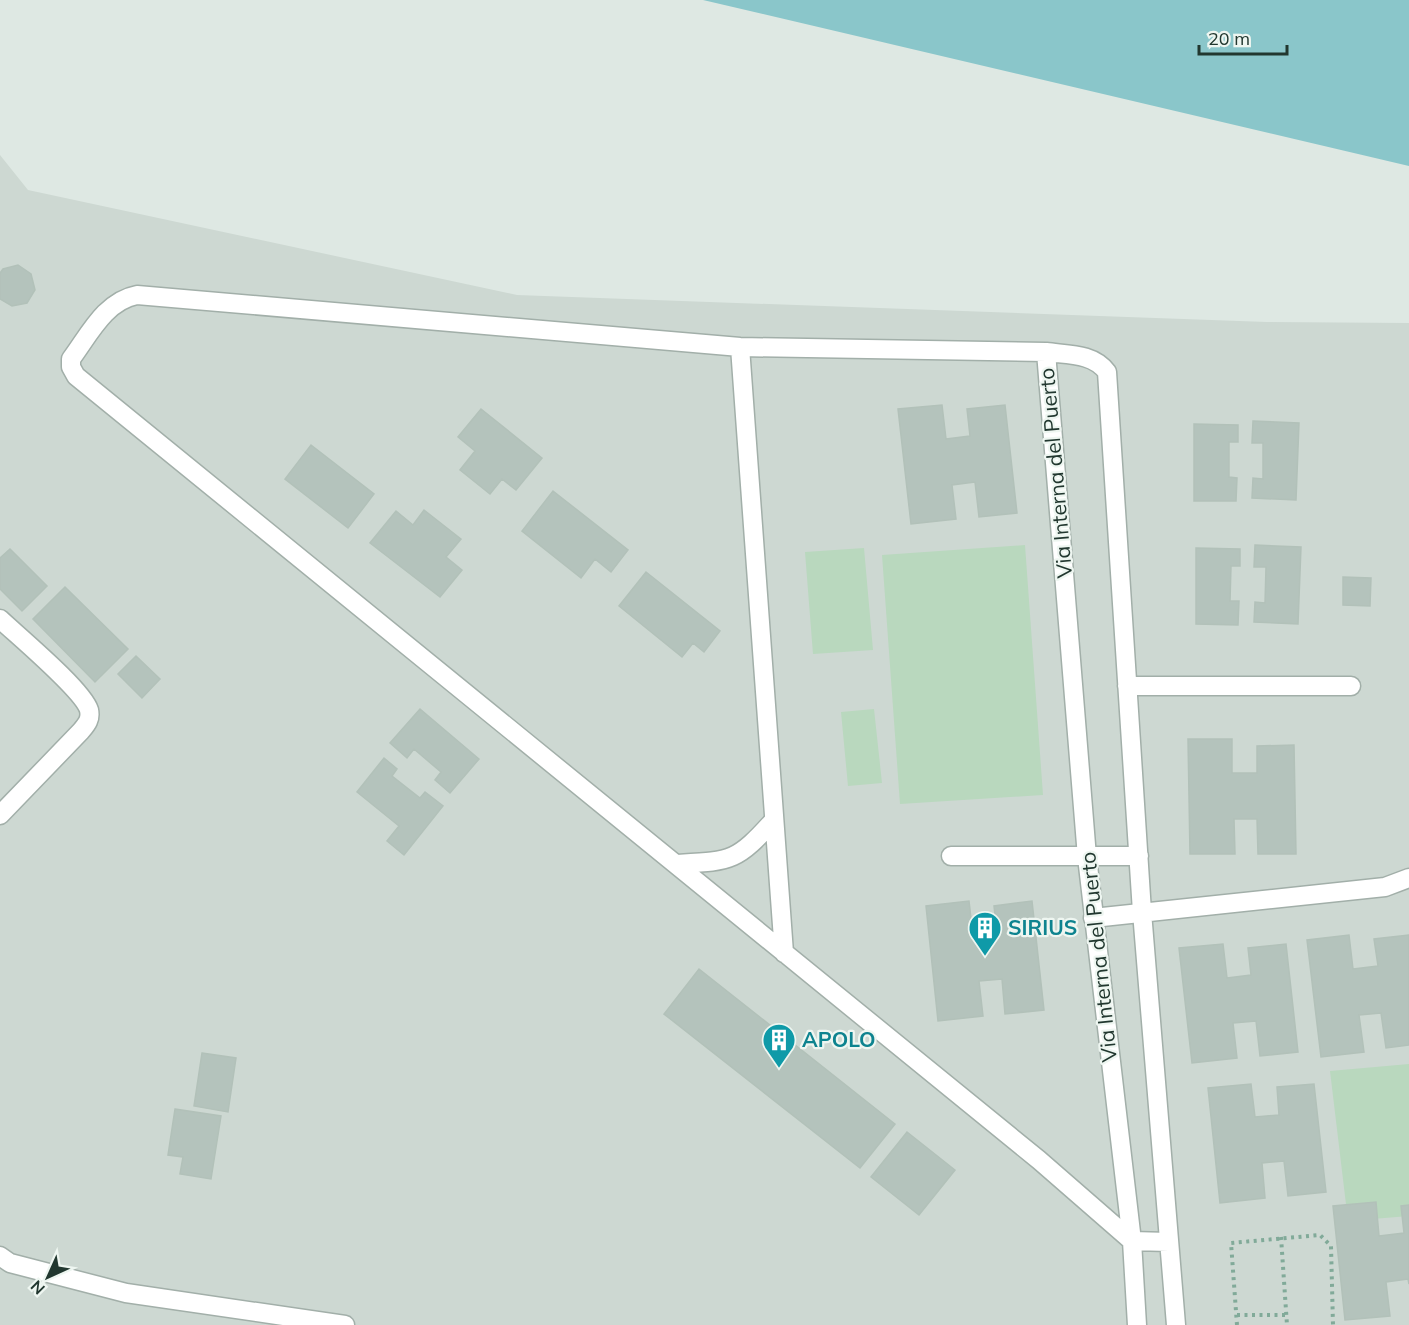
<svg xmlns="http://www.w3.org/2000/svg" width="1409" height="1325" font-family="Mulish,sans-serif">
  <rect width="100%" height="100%" fill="#dee8e3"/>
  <path fill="#cdd8d2" d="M0 155 28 190 517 295 1267 322 1409 323V1325H0Z"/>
  <path fill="#b9d8be" d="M1025 545 1043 795 900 804 882 555Z
    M864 548 873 650 813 654 805 552Z
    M874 709 882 783 848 786 841 712Z
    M1409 1064V1216L1348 1221 1330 1071Z"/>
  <path fill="#8ac6ca" d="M703 0H1409V166Z"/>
  <path fill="#b4c3bc" stroke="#b2c1b9" stroke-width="1.5" d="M18 265 31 274 35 290 27 303 12 306 0 299V273L3 269Z
    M942 405 946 439 970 436 967 409 1005 405 1017 513 979 517 975 482 952 485 956 519 911 524 898 409Z
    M481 409 542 458 516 490 502 479 490 494 460 470 475 451 458 437Z
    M1253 421 1299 423 1296 500 1252 498 1253 478 1263 479V443H1252Z
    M1194 424 1238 425V442H1229V477L1237 478 1236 501H1194Z
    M311 445 374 494 348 528 285 479Z
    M553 491 628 550 611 572 595 559 581 578 522 531Z
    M424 510 461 539 446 557 462 570 440 597 370 543 396 511 413 525Z
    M1255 545 1301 547 1298 624 1254 622 1255 602 1265 603 1266 567H1254Z
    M1196 548 1240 549V566H1231L1230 601H1239L1238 625 1196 624Z
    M10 549 47 586 22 611 0 589V558Z
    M646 572 720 631 704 652 693 643 682 657 619 606Z
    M1343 577 1371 578 1370 606 1343 605Z
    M65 587 128 649 95 682 33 619Z
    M136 656 160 679 142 698 118 674Z
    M420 709 479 759 450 793 435 780 441 772 414 749 407 758 390 743Z
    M1188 739H1232V773H1257V746L1294 745 1296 854H1258L1257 819H1234L1235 854H1190Z
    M384 758 397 769 392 776 420 798 425 792 443 806 404 855 387 841 399 826 357 792Z
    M969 901 973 936 997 933 994 906 1032 901 1044 1010 1005 1014 1002 979 979 981 983 1016 938 1021 926 906Z
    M1349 935 1353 969 1378 966 1374 939 1409 935V1045L1386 1048 1381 1013 1359 1015 1364 1052 1321 1057 1307 940Z
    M1223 944 1227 978 1251 975 1248 948 1286 944 1298 1052 1260 1056 1256 1021 1233 1023 1237 1058 1192 1063 1179 948Z
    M699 969 895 1124 860 1168 664 1014Z
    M202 1053 236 1058 228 1112 194 1106Z
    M1251 1084 1255 1117 1279 1115 1277 1087 1314 1084 1326 1192 1288 1196 1284 1161 1262 1163 1265 1198 1220 1203 1208 1088Z
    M175 1109 221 1116 211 1179 180 1174 183 1157 168 1155Z
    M907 1132 955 1170 919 1215 871 1177Z
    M1376 1202 1379 1236 1404 1233 1401 1206 1409 1205V1284L1408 1279 1386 1282 1390 1316 1345 1320 1333 1206Z"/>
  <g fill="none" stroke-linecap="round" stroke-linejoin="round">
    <g stroke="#a2afa9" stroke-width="21">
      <path id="minor" d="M740 347 784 953
        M1046 352 1087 857 1132 1241 1137 1325
        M0 619C18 636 83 690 89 710 91 719 87 724 81 731L0 815
        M1127 686H1351
        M951 856H1139
        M676 864C732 861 736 862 774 820
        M1093 918 1385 887 1409 878
        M1169 1242 1132 1241 1039 1160 76 376 71 367V359C89 335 105 301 137 295L740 347 1046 352C1068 355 1093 353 1107 372L1142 912 1176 1325
        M0 1256 10 1263 126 1293 345 1325"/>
    </g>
    <path stroke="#81aa99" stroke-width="4" stroke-dasharray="3 4.5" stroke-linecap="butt" d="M1281 1237 1287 1325
      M1237 1315H1287
      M1237 1325 1231 1243 1320 1235 1331 1246 1333 1325"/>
    <use href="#minor" stroke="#fff" stroke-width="18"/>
  </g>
  <defs>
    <g id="building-pin" transform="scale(1.725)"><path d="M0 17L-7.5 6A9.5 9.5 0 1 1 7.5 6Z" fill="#0f9aa8" stroke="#eef6f1"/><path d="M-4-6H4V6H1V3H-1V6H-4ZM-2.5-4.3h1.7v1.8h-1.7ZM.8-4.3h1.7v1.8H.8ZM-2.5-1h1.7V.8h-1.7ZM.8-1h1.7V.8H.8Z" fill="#fff"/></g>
  </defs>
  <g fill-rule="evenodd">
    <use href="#building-pin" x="985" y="928"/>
    <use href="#building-pin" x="779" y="1040"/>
  </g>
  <g text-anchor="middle" stroke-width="4.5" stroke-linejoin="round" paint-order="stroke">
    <g font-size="21" fill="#21372f" stroke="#eef6f1">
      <text transform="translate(1056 473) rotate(-95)" y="7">Via Interna del Puerto</text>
      <text transform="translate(1099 957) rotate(-96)" y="7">Via Interna del Puerto</text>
    </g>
    <g font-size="21" font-weight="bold" fill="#0d838f" stroke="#eef6f1" text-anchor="start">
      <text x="1008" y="935">SIRIUS</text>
      <text x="802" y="1047">APOLO</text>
    </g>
  </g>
  <g transform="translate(48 1277) rotate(225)" stroke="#eef6f1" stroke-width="4.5" paint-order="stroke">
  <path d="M0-4.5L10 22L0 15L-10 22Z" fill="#21372f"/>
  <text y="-9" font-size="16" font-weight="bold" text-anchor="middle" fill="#21372f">N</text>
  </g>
  <path d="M1199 45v9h88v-9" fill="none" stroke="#21372f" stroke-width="3"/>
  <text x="1208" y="45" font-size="18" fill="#21372f" stroke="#eef6f1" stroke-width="4.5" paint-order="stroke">20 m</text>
</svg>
